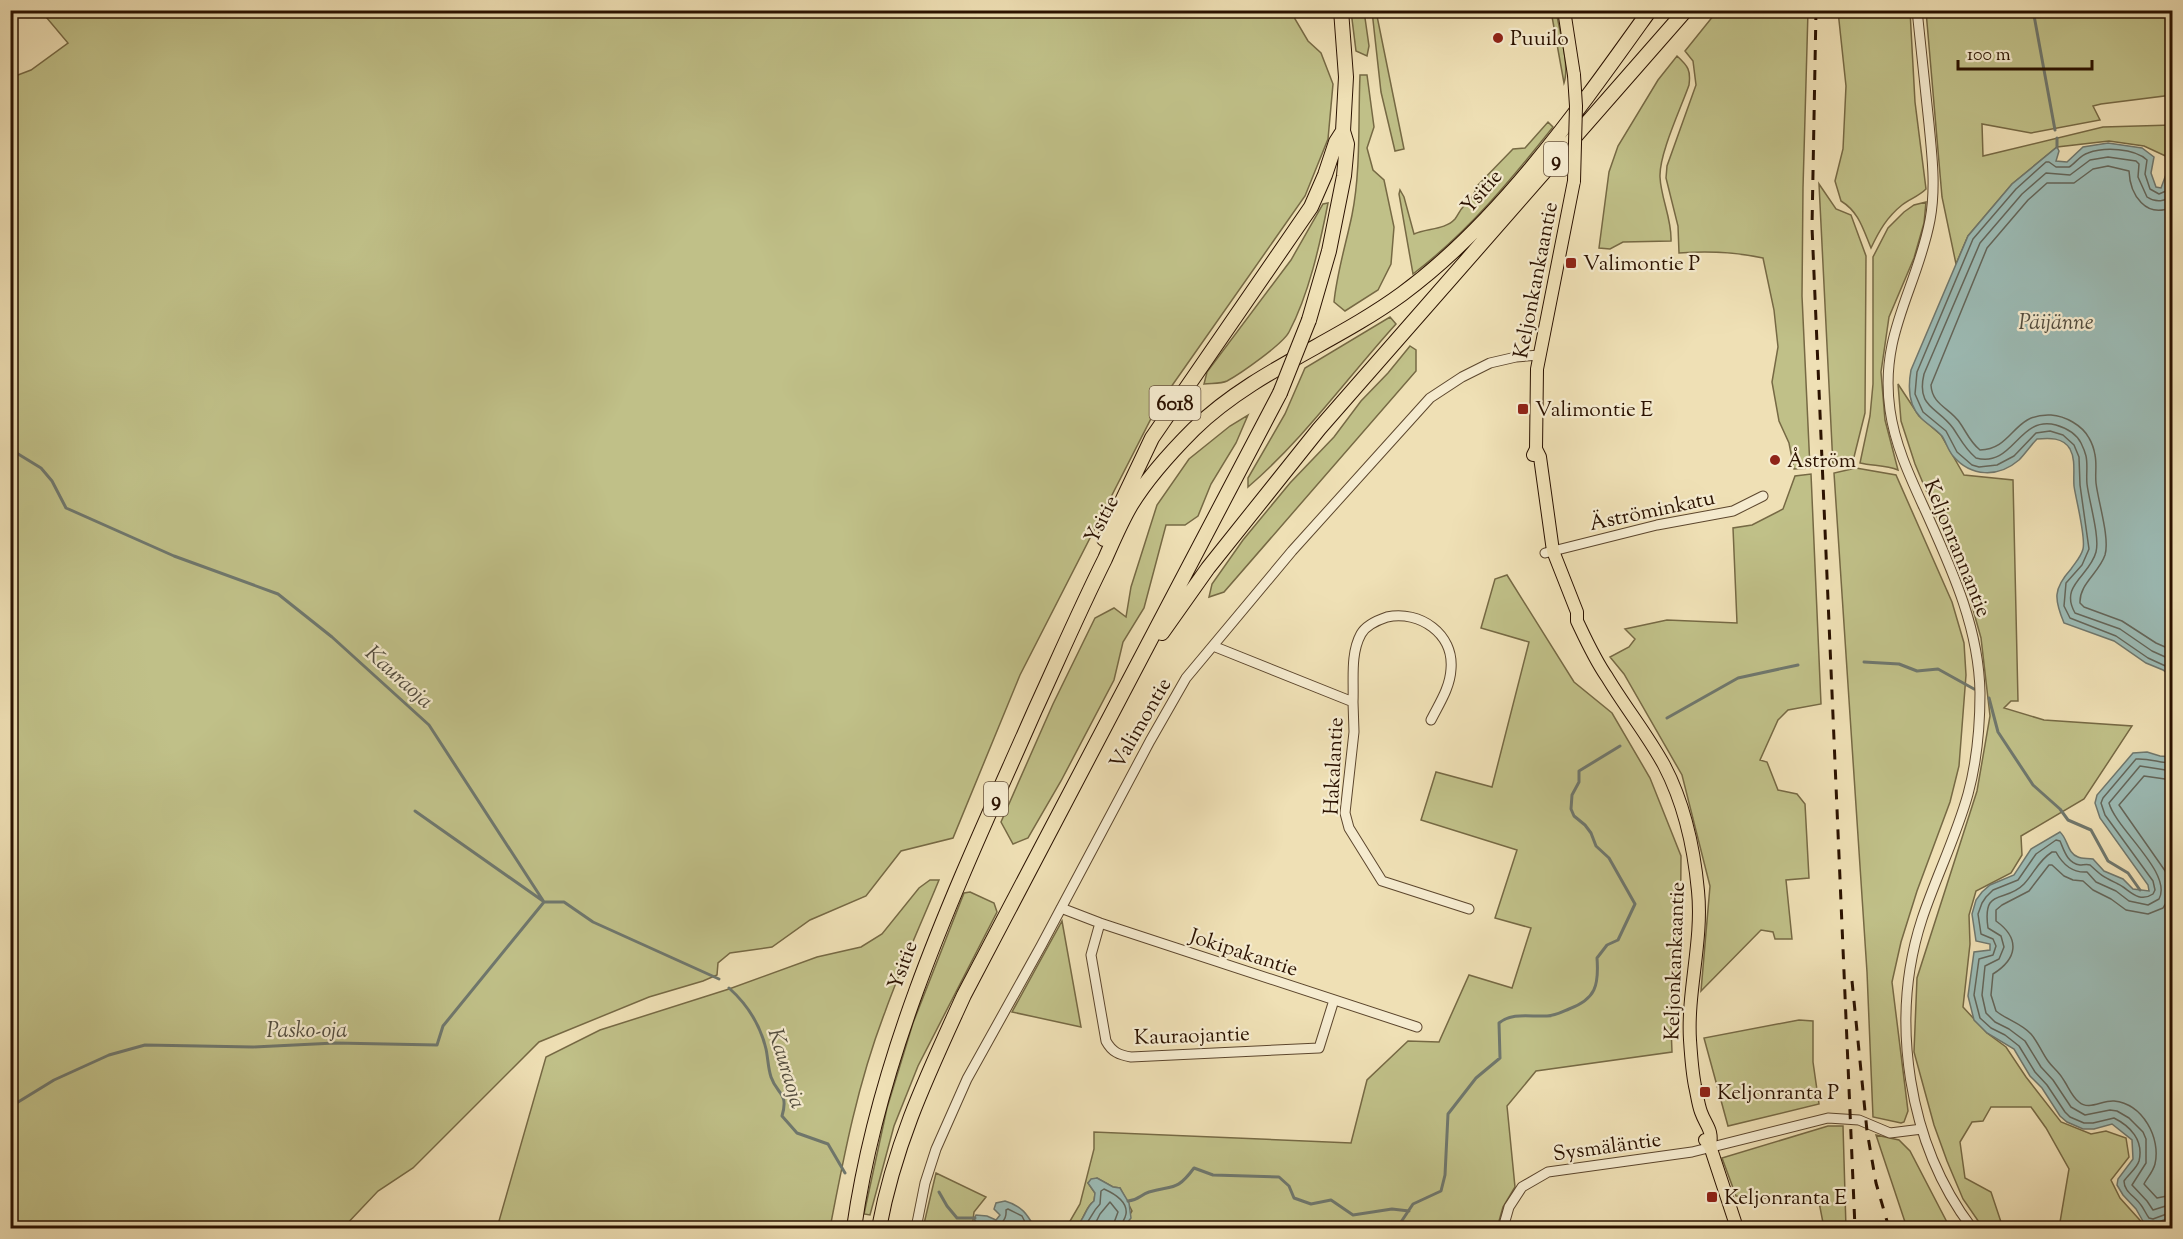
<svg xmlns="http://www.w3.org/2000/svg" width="2183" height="1239" font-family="'Sorts Mill Goudy',serif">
  <rect width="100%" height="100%" fill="#efe0b5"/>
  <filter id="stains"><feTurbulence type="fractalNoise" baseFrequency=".00333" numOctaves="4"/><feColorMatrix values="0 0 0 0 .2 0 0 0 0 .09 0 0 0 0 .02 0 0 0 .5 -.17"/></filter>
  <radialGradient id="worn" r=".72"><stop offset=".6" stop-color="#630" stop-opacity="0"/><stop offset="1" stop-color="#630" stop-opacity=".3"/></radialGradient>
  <path fill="#c0c088" stroke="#766944" stroke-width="1.5" d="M1718 10 1808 11 1803 188 1802 296 1810 468 1794 469 1789 443 1779 421 1772 382 1778 347 1774 310 1763 258C1736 252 1707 251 1679 253L1678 226 1666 178 1667 166 1696 85 1693 61 1685 51Z
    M41 11H1293L1295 19 1308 41 1321 53 1333 84 1328 139 1305 196 1157 407 1020 675 953 838 901 851 866 896 810 920 772 947 730 953 718 963 717 975 703 981 649 997 539 1042 413 1168 378 1191 343 1228H11L10 78 31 70 68 43Z
    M1351 11H1364L1369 46 1367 56 1356 51Z
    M1372 11H1376L1404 149 1395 151 1381 92Z
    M1551 11H1556C1559 29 1570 66 1564 83Z
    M1838 11H1910L1915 102 1926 189C1919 196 1910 199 1902 205 1887 217 1879 231 1871 248 1863 229 1859 212 1841 201L1835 181 1843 149 1846 86Z
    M1926 11H2172V95L2101 104 2093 106 2100 120 2031 133 1982 124 1983 156 2103 127 2172 125V159L2144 146 2109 141 2057 147 2012 184 1968 236 1956 264 1942 197Z
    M1677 56C1688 66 1691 70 1689 85 1681 108 1659 154 1660 177 1661 199 1672 219 1671 241L1623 242 1610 249 1599 248 1609 172 1618 146 1658 80Z
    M1360 75H1367L1374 127 1367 148 1373 170 1384 180 1394 227 1391 264 1378 290 1345 311 1334 302C1337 272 1346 244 1352 215 1361 170 1358 121 1360 75Z
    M1548 122 1553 127C1511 180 1467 233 1413 274L1399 194 1400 190 1404 197 1414 234C1427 228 1445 230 1455 219 1458 215 1460 210 1463 207 1469 200 1475 196 1476 187L1513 149 1525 148Z
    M1819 184 1836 209 1851 215 1866 256 1865 413 1853 461 1847 466H1833Z
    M1926 202 1924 223 1914 258 1889 317 1881 372 1885 420 1898 470C1886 465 1873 466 1860 463L1870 416 1873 384V257L1888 228 1904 212 1914 205Z
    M1328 203C1320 244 1309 294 1289 332 1283 344 1240 374 1227 381 1221 384 1211 383 1204 384L1207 372 1291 260 1323 204Z
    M1390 317 1396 324C1347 378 1303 440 1248 487V478L1285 414 1305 368Z
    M1410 346 1416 350V371L1224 592 1209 597 1212 584 1243 540 1290 483 1334 437 1361 401 1388 373Z
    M1898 384 1919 416 1941 435 1964 475 2013 480 2018 701H2011L2004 708 2044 720 2132 726 2084 799 2021 836 2022 855 2011 873 1976 891 1969 915 1970 944 1963 1007 1987 1033 2006 1047 2026 1077 2061 1122 2091 1134 2106 1131 2126 1138 2129 1157 2111 1180 2120 1198 2147 1228H2059L2069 1169 2046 1128 2031 1107H1991L1983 1121 1972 1122 1960 1142 1965 1178 1991 1192 2003 1228H1983L1963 1199 1947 1161 1934 1125 1914 1052 1917 978 1977 791 1990 716 1981 638 1967 588 1915 464 1901 421Z
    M1248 415 1236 443 1211 484 1198 516 1185 525H1166L1144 608 1123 642 1114 680 1061 781 1028 838 1013 844 1001 822 1053 704 1095 618 1114 608 1126 617 1131 587 1157 505 1189 459 1230 426Z
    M1856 468 1896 475 1952 602 1964 643 1966 675 1959 766 1950 802 1917 891 1901 942 1892 982 1908 1111 1904 1122 1901 1123 1873 1117 1867 972 1834 473Z
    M1811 474 1821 704 1788 710 1778 720 1760 760 1767 762 1778 790 1797 794 1805 804 1809 878 1786 880 1792 939H1775L1773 932 1761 930 1701 991 1710 886 1682 775 1624 674 1610 657 1629 647 1635 639 1625 629 1667 620 1737 623 1733 528 1752 525 1783 509 1795 476Z
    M1507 575 1574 682 1612 713 1650 778 1681 856 1680 977 1670 999 1672 1052 1536 1071 1507 1106 1515 1187 1503 1207 1497 1228H1192L1190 1224 1161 1228H1122L1132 1211 1120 1188 1113 1187 1097 1178 1088 1183 1095 1193 1094 1201C1085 1207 1085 1218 1077 1226V1228H1066L1080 1204 1094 1149V1132L1351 1143 1367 1080 1408 1041 1439 1042 1469 975 1512 988 1531 928 1495 918 1517 850 1421 820 1436 772 1492 787 1529 642 1481 628 1495 579Z
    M930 880H939C921 924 901 967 885 1012 858 1082 844 1155 830 1228H497L546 1057 600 1030 729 989 817 957 861 947 882 934 919 888Z
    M970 892 994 903 997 912 918 1066 894 1126 870 1215 864 1214 887 1108 913 1023 964 893Z
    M1062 921 1081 1027 1012 1012Z
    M1799 1020 1813 1021V1062L1819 1104 1728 1126 1704 1038Z
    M1828 1126H1843L1846 1228H1824L1819 1202 1736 1196 1722 1158Z
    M1876 1135 1899 1140 1910 1151 1950 1228H1907Z
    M936 1173 986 1197 974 1212 972 1228H923Z"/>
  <path fill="#9cbbb5" stroke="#6f776d" stroke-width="1.5" d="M2108 143 2142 148 2154 157 2151 173 2156 187 2161 188 2168 169 2172 167V677L2163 670 2146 663 2114 641 2064 623C2054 599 2053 589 2071 569 2075 563 2081 557 2083 549 2086 537 2076 500 2074 486 2073 474 2076 460 2070 449 2063 437 2049 438 2037 439 2031 445 2025 454 2019 460 1998 478 1971 477 1953 456 1948 450 1946 442 1942 436 1936 429 1927 424 1921 418 1908 405 1908 386 1911 370L1968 236 2012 184 2057 147 2059 151 2056 161 2067 162 2083 147Z
    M2147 752 2160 756 2172 757V1216L2151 1226 2144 1223 2136 1209 2123 1195 2117 1185 2118 1179 2133 1159 2132 1140 2112 1124 2094 1129H2083L2067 1122 2060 1116 2042 1088 2030 1076 2014 1049 1987 1033 1974 1020 1968 996 1974 952 1990 950V944L1976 941 1972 914 1976 900 1982 892 1990 885 2014 875 2031 849 2060 832C2068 839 2067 853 2078 857 2082 859 2088 858 2093 859L2104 871 2123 879 2133 889 2149 891 2148 885 2100 818 2095 803 2097 795 2133 753Z
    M1097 1178 1113 1187 1120 1188 1129 1203 1131 1218 1123 1228H1077V1226C1085 1218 1086 1207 1094 1201L1095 1193 1088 1183 1091 1179Z
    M1005 1201C1022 1206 1027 1214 1035 1228 1020 1229 983 1234 974 1219L976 1215 987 1216 996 1220 1000 1215 994 1209 996 1203Z"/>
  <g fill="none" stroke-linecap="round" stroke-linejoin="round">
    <path stroke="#64665a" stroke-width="1.5" d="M2172 175 2166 191 2159 194 2150 189 2145 174 2147 160C2134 148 2104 147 2088 153 2080 155 2075 164 2069 167H2056L2049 162H2046L2016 189 1973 239 1917 372 1915 394 1923 412 1946 431 1957 452 1972 465 1979 467 1997 465 2014 456 2036 433 2050 431 2063 435 2074 445 2079 457 2080 485 2089 549 2082 565 2066 583 2064 606 2070 618 2116 636 2148 658 2172 669
      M2172 194C2166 202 2156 203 2147 197L2138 177 2139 164 2136 161 2108 157 2090 160 2070 175 2046 173 2022 194 1980 243 1924 374C1916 408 1938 407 1953 428 1961 440 1965 449 1976 458 2014 468 2018 415 2056 425 2066 428 2076 433 2081 443 2083 447 2085 452 2086 456 2088 465 2086 475 2087 484 2089 501 2100 537 2096 552 2090 576 2059 585 2075 613L2120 629 2152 651 2172 660
      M2172 207C2146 219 2130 195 2129 171L2108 166 2093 169 2074 183H2047L2028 200 1987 248 1931 385C1932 405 1950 408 1960 423 1967 433 1970 442 1980 450 2014 449 2012 413 2051 415 2065 416 2082 425 2089 438 2092 443 2094 449 2095 455 2097 464 2095 474 2096 483 2098 501 2110 538 2105 555 2099 573 2079 584 2080 603L2084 607 2122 621 2156 643 2172 650
      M2172 763C2160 763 2149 758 2136 759L2103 798 2101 803 2105 815 2153 881 2155 890 2153 894C2138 904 2129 889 2118 884 2102 876 2103 877 2090 865 2087 864 2083 865 2080 865 2067 863 2064 850 2060 841L2056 840 2036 854 2018 880 1993 890 1986 897 1982 903 1978 914 1981 934 1993 939 1996 946 1993 955 1979 959 1974 995 1980 1018 1991 1028 2005 1035 2019 1046 2035 1072 2047 1085 2065 1112 2070 1117 2084 1123H2093L2114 1118C2130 1126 2144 1140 2139 1161 2137 1168 2128 1175 2124 1181 2124 1192 2135 1196 2141 1205 2144 1209 2146 1214 2149 1218L2153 1219 2172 1212
      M2172 771 2140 766 2109 803C2116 829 2173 873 2159 899L2148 905 2129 901 2116 891 2096 882 2087 872C2072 873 2063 865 2056 852H2052C2038 861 2035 872 2024 884 2005 904 1982 886 1988 928L2001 936 2004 947 1999 959 1985 966 1982 995 1986 1013 1995 1022 2009 1029 2025 1041 2041 1067 2053 1080 2071 1107 2085 1115 2110 1110 2117 1111 2129 1118 2143 1132 2146 1139V1163L2132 1185 2147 1201 2153 1210 2172 1204
      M2172 780 2144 776 2119 805 2168 875 2171 894 2163 908 2148 914 2126 910 2111 899 2093 890 2083 881 2073 880 2064 876 2052 865H2049L2029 891 2002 905 1996 910V921C2021 939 2017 959 1993 974L1991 995 1996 1011C2007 1020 2021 1023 2031 1034 2038 1042 2042 1053 2048 1061 2053 1068 2059 1072 2063 1079 2068 1086 2072 1097 2079 1102 2089 1111 2102 1100 2114 1101 2143 1104 2161 1138 2155 1164 2153 1172 2147 1178 2144 1184L2157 1198 2172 1195
      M988 1228 990 1225C1000 1226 1007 1221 1006 1210L1008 1209 1022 1216 1028 1228
      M1083 1228C1091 1220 1091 1213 1100 1204L1101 1191 1104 1189C1113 1193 1128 1201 1126 1214 1125 1220 1121 1223 1120 1228
      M1093 1228 1100 1214 1110 1202 1118 1212 1112 1228"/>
    <path stroke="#6f776d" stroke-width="3" d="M2033 10 2055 130
      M2057 138V147
      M10 449 41 468 52 481 66 508 174 556 278 594 332 637 429 725 544 902
      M1864 662 1899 664 1917 671 1938 669 1974 689
      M1989 698 1998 732 2033 785 2060 809 2068 820 2091 830 2108 861 2128 873 2140 890
      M1667 718 1738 678 1798 665
      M415 811 543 901
      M544 902H564L593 922 719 979
      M729 988C748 1005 760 1024 766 1049 768 1058 768 1068 771 1077 777 1095 789 1092 782 1116L797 1133 828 1144 845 1173
      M10 1107 54 1080 109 1055 145 1045 253 1047 335 1043 437 1045 443 1026 544 902
      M939 1192 947 1206 957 1218H975
      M1128 1201C1139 1200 1140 1195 1149 1192 1174 1185 1177 1191 1194 1168L1213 1175 1279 1177 1289 1186 1294 1198 1311 1204 1331 1200 1353 1215 1392 1209 1409 1211
      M1397 1228 1413 1204 1441 1191 1445 1175 1448 1114 1476 1078 1500 1058 1499 1023C1512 1012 1531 1017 1547 1016 1555 1016 1562 1012 1569 1009 1596 999 1599 985 1597 958L1607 945 1618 940 1635 904 1609 858 1596 846 1591 833 1585 825 1574 816 1571 809 1572 795 1579 782V771L1620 746"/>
    <g stroke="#5c462d" stroke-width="11">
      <path id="minor" d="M1917 10C1921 48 1925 86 1929 124 1932 156 1936 188 1930 220 1917 289 1879 334 1890 410 1895 446 1911 479 1926 512 1952 570 1979 628 1980 693 1980 727 1977 761 1968 794 1956 837 1936 877 1922 919 1889 1020 1908 1144 1972 1228
        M10 11 11 10
        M1545 553 1657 525 1733 511 1763 496
        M1213 646 1353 702 1354 732 1345 813 1349 828 1382 881 1469 909
        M1353 702C1354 680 1350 654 1361 634 1366 625 1378 620 1387 617 1420 610 1454 634 1451 669 1450 688 1439 704 1431 720
        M1061 908 1100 923 1417 1027
        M1100 923 1091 955 1106 1041C1112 1052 1119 1055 1131 1057L1319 1048 1334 1000
        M916 1228 925 1183 936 1149 967 1079 1041 946 1150 741 1186 678 1292 551 1430 398 1462 377 1490 363 1516 357 1539 355
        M1503 1228 1509 1207 1522 1187 1548 1172 1692 1152 1828 1118 1859 1120 1890 1133 1922 1129"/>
    </g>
    <g stroke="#2b1200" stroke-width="14">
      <path id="major" d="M1564 10 1574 75
        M1536 449 1540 457 1553 551 1577 612V621C1586 640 1595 660 1607 677 1625 707 1647 734 1664 765 1684 803 1694 848 1698 891 1703 941 1687 991 1690 1040 1691 1055 1692 1071 1695 1086 1697 1094 1698 1104 1701 1112 1706 1126 1713 1129 1710 1146
        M1533 455 1536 449 1537 369 1574 181
        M1705 1140 1710 1146 1737 1228"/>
    </g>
    <g stroke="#2b1200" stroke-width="16">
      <path id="highway" d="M1309 320 1329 251 1344 176 1347 144 1343 131 1346 77 1341 10
        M1104 539 1152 438 1311 207 1325 175 1336 142 1343 131
        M1162 633 1208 568 1319 429 1686 10
        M854 1228C880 1045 961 878 1035 710 1058 660 1080 609 1105 559 1113 541 1121 522 1131 505 1148 477 1171 452 1194 429 1254 371 1335 343 1402 294 1501 221 1579 109 1650 10
        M879 1228C895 1142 928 1074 964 995L1280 393"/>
    </g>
    <use href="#minor" stroke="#f5ebcf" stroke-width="9"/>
    <use href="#major" stroke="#efe0b5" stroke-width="12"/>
    <use href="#highway" stroke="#efe0b5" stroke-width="14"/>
    <path stroke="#2b1200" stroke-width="3" stroke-dasharray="10 10" stroke-linecap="butt" d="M1816 10 1812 227 1855 1228
      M1852 981 1867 1131 1876 1183 1889 1228"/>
    <g stroke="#2b1200" stroke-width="14" stroke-linecap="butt">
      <path id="major-bridge" d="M1574 181 1576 106 1574 75"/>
    </g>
    <g stroke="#2b1200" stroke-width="16" stroke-linecap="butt">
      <path id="highway-bridge" d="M1280 393 1309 320"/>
    </g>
    <use href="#major-bridge" stroke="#efe0b5" stroke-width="12"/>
    <use href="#highway-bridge" stroke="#efe0b5" stroke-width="14"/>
  </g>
  <g fill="#8f2418" stroke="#f5ebcf" stroke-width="2">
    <circle cx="1498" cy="38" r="6"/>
    <rect x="1565" y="257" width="12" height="12" rx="3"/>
    <rect x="1517" y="403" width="12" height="12" rx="3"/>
    <circle cx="1775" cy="460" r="6"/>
    <rect x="1699" y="1086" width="12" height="12" rx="3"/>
    <rect x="1706" y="1191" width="12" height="12" rx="3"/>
  </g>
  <g text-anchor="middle" stroke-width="4.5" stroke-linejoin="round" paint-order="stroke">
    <g fill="#f5ebcf" stroke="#68533e" stroke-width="1.5">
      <rect x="1544" y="142" width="24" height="34" rx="4.5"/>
      <rect x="1149.5" y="386" width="51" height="34" rx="4.5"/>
      <rect x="984" y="782" width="24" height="34" rx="4.5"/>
    </g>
    <g font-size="20" font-weight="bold" fill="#2b1200">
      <text x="1556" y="166">9</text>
      <text x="1175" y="410">6018</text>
      <text x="996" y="806">9</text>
    </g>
    <g font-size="21" fill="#2b1200" stroke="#f5ebcf" text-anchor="start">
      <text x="1510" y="45">Puuilo</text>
      <text x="1583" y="270">Valimontie P</text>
      <text x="1535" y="416">Valimontie E</text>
      <text x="1787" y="467">Åström</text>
      <text x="1717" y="1099">Keljonranta P</text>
      <text x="1724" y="1204">Keljonranta E</text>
    </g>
    <g font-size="21" fill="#2b1200" stroke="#f5ebcf">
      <text transform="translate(1481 191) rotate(-49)" y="7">Ysitie</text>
      <text transform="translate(1535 280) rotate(-79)" y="7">Keljonkankaantie</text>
      <text transform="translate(1652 510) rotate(-12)" y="7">Äströminkatu</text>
      <text transform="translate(1101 519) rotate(-63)" y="7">Ysitie</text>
      <text transform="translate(1958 548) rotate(68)" y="7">Keljonrannantie</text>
      <text transform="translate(1140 723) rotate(-60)" y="7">Valimontie</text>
      <text transform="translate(1333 766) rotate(-87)" y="7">Hakalantie</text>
      <text transform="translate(1244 952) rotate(18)" y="7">Jokipakantie</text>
      <text transform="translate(1674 961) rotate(-88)" y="7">Keljonkankaantie</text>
      <text transform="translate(902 965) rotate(-70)" y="7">Ysitie</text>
      <text transform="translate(1192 1035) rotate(-2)" y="7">Kauraojantie</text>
      <text transform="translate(1607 1146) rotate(-8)" y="7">Sysmäläntie</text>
    </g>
    <g font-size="22" font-style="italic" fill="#534d3f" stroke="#f5ebcf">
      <text x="2056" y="329">Päijänne</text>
      <text transform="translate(400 676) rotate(42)" y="8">Kauraoja</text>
      <text x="307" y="1037">Pasko-oja</text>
      <text transform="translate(788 1068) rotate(73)" y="8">Kauraoja</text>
    </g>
  </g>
  <rect width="2183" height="1239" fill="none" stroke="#efe0b5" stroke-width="36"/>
  <rect x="12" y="12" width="2159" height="1215" fill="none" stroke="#2b1200" stroke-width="3"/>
  <rect x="18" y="18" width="2147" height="1203" fill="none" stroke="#2b1200" stroke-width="1.5"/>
  <path d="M1958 60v9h134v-9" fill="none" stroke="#2b1200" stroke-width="3"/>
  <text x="1967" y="60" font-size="18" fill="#2b1200" stroke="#f5ebcf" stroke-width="4.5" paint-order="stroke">100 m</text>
  <rect width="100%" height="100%" filter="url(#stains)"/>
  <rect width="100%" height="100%" fill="url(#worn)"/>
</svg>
